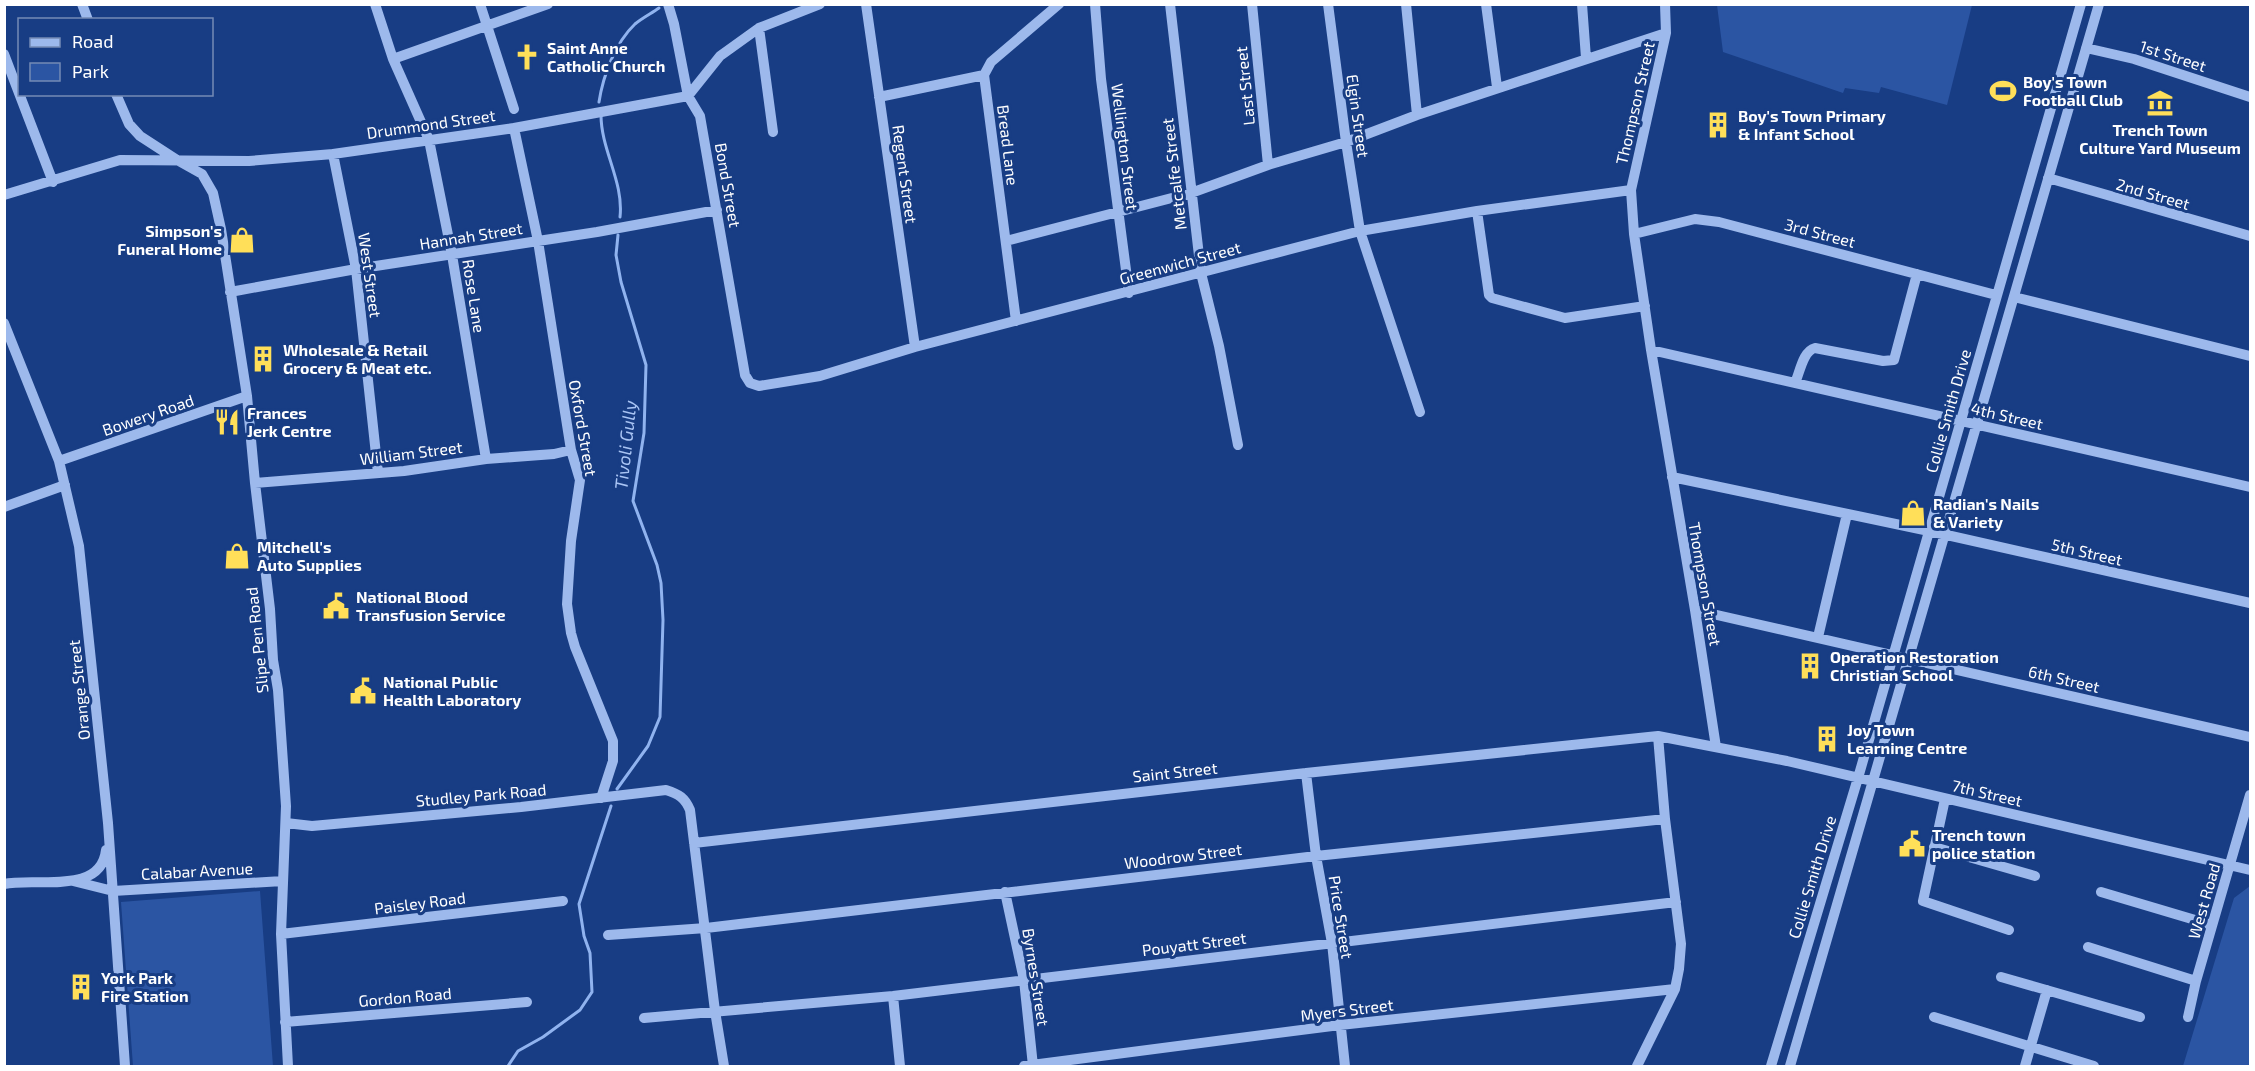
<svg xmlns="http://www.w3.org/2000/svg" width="2255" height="1071" font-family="'Exo 2',sans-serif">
  <rect width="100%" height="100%" fill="#183d84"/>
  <path fill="#2b55a3" d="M1717 5V4L1972 5 1947 105 1881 87 1879 93 1845 88 1843 93 1723 52Z
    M2250 886V1066H2183L2234 898Z
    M260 891 273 1066H133L121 902Z"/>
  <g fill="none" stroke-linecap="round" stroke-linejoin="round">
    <path stroke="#90b3ef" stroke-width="3" d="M599 102C603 76 615 43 635 24 642 18 652 13 659 8
      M601 115C601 150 624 182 620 217
      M617 789 648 746 660 717 663 620 661 583 657 565 633 501 644 433 646 365 621 282 616 255 618 235
      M508 1066 518 1051 543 1037 580 1010 592 992 590 953 584 936 579 904 611 806"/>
    <path stroke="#9db9ec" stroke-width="10" d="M82 4 88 20
      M375 4 393 59 429 140 452 255 486 459
      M480 4 514 109
      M668 4 674 24 688 96 700 116 745 375 750 383 759 386 820 376 915 347 1360 231 1477 211 1631 190
      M866 4 915 347
      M1095 4 1101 79 1129 293
      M1170 4 1201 273 1219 346 1238 445
      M1252 4 1268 165
      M1328 4 1346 142 1360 231 1420 412
      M1406 4 1417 115
      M1486 4 1497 87
      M1582 4 1586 58
      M1665 4 1666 33 1631 190 1634 234 1651 350 1695 610 1716 747
      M759 28 773 132
      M2086 48 2134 59 2250 97
      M4 54 53 182
      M393 59 548 4
      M116 94 129 124 140 136 177 160 202 174 213 193 221 229 247 396 255 483 270 609 273 660 278 690 286 806 281 934 288 1066
      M879 97 984 75
      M514 128 538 241 571 450 580 480 571 541 567 604 571 633 575 647 613 741V761L601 798
      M333 154 356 269 378 473
      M2048 178 2250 236
      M4 195 120 160 249 161 333 154 514 128 688 96 720 56 759 28 820 4
      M1477 211 1489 295 1492 298 1565 318 1645 306
      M1634 234 1695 219 1719 222 1996 295
      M1006 241 1191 193 1268 165 1346 142 1417 115 1666 33
      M230 292 356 269 597 232 717 210
      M2014 297 2250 356
      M1016 321 984 75 991 62 1059 4
      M4 323 59 461 79 546 108 823 125 1066
      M1651 350 2250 487
      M1795 383C1800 372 1803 351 1815 348L1883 361 1894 360 1917 274
      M59 461 247 396
      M1672 477 1929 531 2250 603
      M255 483 404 471 486 459 554 454 571 450
      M4 507 65 485
      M1695 610 2250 737
      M1818 637 1847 514
      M1306 773 1316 856 1332 943 1345 1066
      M1945 799 1923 901 2009 930
      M286 823 312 826 521 807 666 790C679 794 685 798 690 810L715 1011 724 1066
      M694 843 1306 773 1658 736 1787 761 2250 870
      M1934 847 2035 876
      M73 881 113 891 283 881
      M4 884C35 877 101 896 106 850
      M1005 892 1024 980 1033 1066
      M2101 892 2212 925
      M281 934 563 901
      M608 935 706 928 1316 856 1665 819
      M2088 947 2196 981
      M2001 977 2140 1017
      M893 996 900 1066
      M1934 1017 2094 1066
      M2188 1017 2196 981 2250 795
      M644 1018 893 996 1676 902
      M285 1022 527 1002
      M1024 1066 1340 1025 1675 989
      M1637 1066 1675 989 1679 969 1681 944 1665 819 1658 736
      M1771 1066 1858 778 2081 4
      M1790 1066 2099 4
      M2025 1066 2047 990"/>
  </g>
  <defs>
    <g id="church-bare" transform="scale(2.07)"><path d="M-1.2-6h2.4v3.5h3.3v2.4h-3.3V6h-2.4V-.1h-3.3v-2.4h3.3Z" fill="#ffdf59" stroke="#183d84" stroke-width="2.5" paint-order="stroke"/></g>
    <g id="stadium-bare" transform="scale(2.07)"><path d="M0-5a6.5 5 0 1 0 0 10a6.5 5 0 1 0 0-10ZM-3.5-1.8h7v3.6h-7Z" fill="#ffdf59" stroke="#183d84" stroke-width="2.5" paint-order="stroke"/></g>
    <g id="museum-bare" transform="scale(2.07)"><path d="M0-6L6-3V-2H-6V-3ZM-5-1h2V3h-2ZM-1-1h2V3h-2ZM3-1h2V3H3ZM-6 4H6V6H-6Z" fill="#ffdf59" stroke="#183d84" stroke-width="2.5" paint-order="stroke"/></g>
    <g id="building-bare" transform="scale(2.07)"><path d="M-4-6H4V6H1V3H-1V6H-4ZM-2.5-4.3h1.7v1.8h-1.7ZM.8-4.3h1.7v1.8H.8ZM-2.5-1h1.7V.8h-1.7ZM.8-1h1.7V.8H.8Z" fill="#ffdf59" stroke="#183d84" stroke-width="2.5" paint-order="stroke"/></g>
    <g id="shop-bare" transform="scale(2.07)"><path d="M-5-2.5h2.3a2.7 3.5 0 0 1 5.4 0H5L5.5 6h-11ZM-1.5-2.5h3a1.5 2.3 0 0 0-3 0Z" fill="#ffdf59" stroke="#183d84" stroke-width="2.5" paint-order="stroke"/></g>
    <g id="restaurant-bare" transform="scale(2.07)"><path d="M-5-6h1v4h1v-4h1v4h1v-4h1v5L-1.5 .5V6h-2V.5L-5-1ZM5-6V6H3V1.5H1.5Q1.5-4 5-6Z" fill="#ffdf59" stroke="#183d84" stroke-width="2.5" paint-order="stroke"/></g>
    <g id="civic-bare" transform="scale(2.07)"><path d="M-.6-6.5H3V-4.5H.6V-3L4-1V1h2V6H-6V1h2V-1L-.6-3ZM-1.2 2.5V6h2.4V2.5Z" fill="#ffdf59" stroke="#183d84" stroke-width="2.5" paint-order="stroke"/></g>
  </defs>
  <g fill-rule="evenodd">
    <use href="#church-bare" x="527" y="57"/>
    <use href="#stadium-bare" x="2003" y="91"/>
    <use href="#museum-bare" x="2160" y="103"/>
    <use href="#building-bare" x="1718" y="125"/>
    <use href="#shop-bare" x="242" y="240"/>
    <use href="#building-bare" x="263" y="359"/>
    <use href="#restaurant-bare" x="227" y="422"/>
    <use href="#shop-bare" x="1913" y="513"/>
    <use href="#shop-bare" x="237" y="556"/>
    <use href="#civic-bare" x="336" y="606"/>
    <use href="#building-bare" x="1810" y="666"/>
    <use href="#civic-bare" x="363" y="691"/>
    <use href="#building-bare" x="1827" y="739"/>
    <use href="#civic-bare" x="1912" y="844"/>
    <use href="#building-bare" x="81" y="987"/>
  </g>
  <g text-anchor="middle" stroke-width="6" stroke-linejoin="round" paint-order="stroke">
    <g font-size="16" font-weight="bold" fill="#fff" stroke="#183d84" text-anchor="start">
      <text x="547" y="54">Saint Anne<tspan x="547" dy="18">Catholic Church</tspan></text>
      <text x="2023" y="88">Boy's Town<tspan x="2023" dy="18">Football Club</tspan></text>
      <text x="1738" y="122">Boy's Town Primary<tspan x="1738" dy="18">&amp; Infant School</tspan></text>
      <text x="2160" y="136" text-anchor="middle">Trench Town<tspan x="2160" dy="18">Culture Yard Museum</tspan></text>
      <text x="222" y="237" text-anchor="end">Simpson's<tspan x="222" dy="18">Funeral Home</tspan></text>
      <text x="283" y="356">Wholesale &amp; Retail<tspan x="283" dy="18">Grocery &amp; Meat etc.</tspan></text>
      <text x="247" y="419">Frances<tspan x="247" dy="18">Jerk Centre</tspan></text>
      <text x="1933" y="510">Radian's Nails<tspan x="1933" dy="18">&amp; Variety</tspan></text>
      <text x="257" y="553">Mitchell's<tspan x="257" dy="18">Auto Supplies</tspan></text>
      <text x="356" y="603">National Blood<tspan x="356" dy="18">Transfusion Service</tspan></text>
      <text x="1830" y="663">Operation Restoration<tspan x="1830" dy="18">Christian School</tspan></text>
      <text x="383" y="688">National Public<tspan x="383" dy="18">Health Laboratory</tspan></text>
      <text x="1847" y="736">Joy Town<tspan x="1847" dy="18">Learning Centre</tspan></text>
      <text x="1932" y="841">Trench town<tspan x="1932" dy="18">police station</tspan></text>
      <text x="101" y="984">York Park<tspan x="101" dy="18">Fire Station</tspan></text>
    </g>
    <g font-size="16" fill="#fff" stroke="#183d84">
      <text transform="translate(2173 56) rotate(18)" y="6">1st Street</text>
      <text transform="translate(1245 86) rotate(-96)" y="6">Last Street</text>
      <text transform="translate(1635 103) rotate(-77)" y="6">Thompson Street</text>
      <text transform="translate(1358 116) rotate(82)" y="6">Elgin Street</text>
      <text transform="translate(431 124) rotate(-8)" y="6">Drummond Street</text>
      <text transform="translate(1008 145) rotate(83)" y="6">Bread Lane</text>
      <text transform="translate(1125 147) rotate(83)" y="6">Wellington Street</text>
      <text transform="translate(905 174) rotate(82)" y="6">Regent Street</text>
      <text transform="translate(1174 174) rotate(-97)" y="6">Metcalfe Street</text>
      <text transform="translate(728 185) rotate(80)" y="6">Bond Street</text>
      <text transform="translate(2153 194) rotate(16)" y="6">2nd Street</text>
      <text transform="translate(1820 233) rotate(15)" y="6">3rd Street</text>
      <text transform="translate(471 236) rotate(-9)" y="6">Hannah Street</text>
      <text transform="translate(1180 263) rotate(-15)" y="6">Greenwich Street</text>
      <text transform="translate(370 275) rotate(82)" y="6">West Street</text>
      <text transform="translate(474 296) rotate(81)" y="6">Rose Lane</text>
      <text transform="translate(1948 411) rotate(-74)" y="6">Collie Smith Drive</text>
      <text transform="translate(148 415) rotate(-19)" y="6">Bowery Road</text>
      <text transform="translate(2007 416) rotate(13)" y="6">4th Street</text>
      <text transform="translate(583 428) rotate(80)" y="6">Oxford Street</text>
      <text transform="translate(411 453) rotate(-7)" y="6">William Street</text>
      <text transform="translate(2087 552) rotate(13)" y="6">5th Street</text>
      <text transform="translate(1705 584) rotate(80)" y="6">Thompson Street</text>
      <text transform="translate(257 640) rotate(-96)" y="6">Slipe Pen Road</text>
      <text transform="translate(2064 679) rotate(13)" y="6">6th Street</text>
      <text transform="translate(79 690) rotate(-96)" y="6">Orange Street</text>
      <text transform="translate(1175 772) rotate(-6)" y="6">Saint Street</text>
      <text transform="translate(1987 793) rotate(13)" y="6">7th Street</text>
      <text transform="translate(481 795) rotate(-5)" y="6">Studley Park Road</text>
      <text transform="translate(1183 856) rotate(-7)" y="6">Woodrow Street</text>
      <text transform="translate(197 871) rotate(-3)" y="6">Calabar Avenue</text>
      <text transform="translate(1812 877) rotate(-73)" y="6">Collie Smith Drive</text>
      <text transform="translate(2204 901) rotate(-74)" y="6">West Road</text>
      <text transform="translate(420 903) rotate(-7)" y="6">Paisley Road</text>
      <text transform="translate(1341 917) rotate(81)" y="6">Price Street</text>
      <text transform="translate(1194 944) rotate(-7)" y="6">Pouyatt Street</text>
      <text transform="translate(1036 977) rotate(81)" y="6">Byrnes Street</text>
      <text transform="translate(405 997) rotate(-5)" y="6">Gordon Road</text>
      <text transform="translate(1347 1010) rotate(-7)" y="6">Myers Street</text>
    </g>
    <g font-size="18" font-style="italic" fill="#a9c4f4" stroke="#183d84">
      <text transform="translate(626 445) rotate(-84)" y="6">Tivoli Gully</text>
    </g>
  </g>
  <rect width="2255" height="1071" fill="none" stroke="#ffffff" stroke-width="12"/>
  <rect x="18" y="18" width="195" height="78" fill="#183d84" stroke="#748bb5" stroke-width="1.5"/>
  <rect x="30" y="38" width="30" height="9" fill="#9db9ec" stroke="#748bb5" stroke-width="1.5"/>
  <text x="72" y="48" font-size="18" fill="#ffffff">Road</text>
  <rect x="30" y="63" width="30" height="18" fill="#2b55a3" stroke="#748bb5" stroke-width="1.5"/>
  <text x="72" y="78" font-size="18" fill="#ffffff">Park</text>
</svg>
